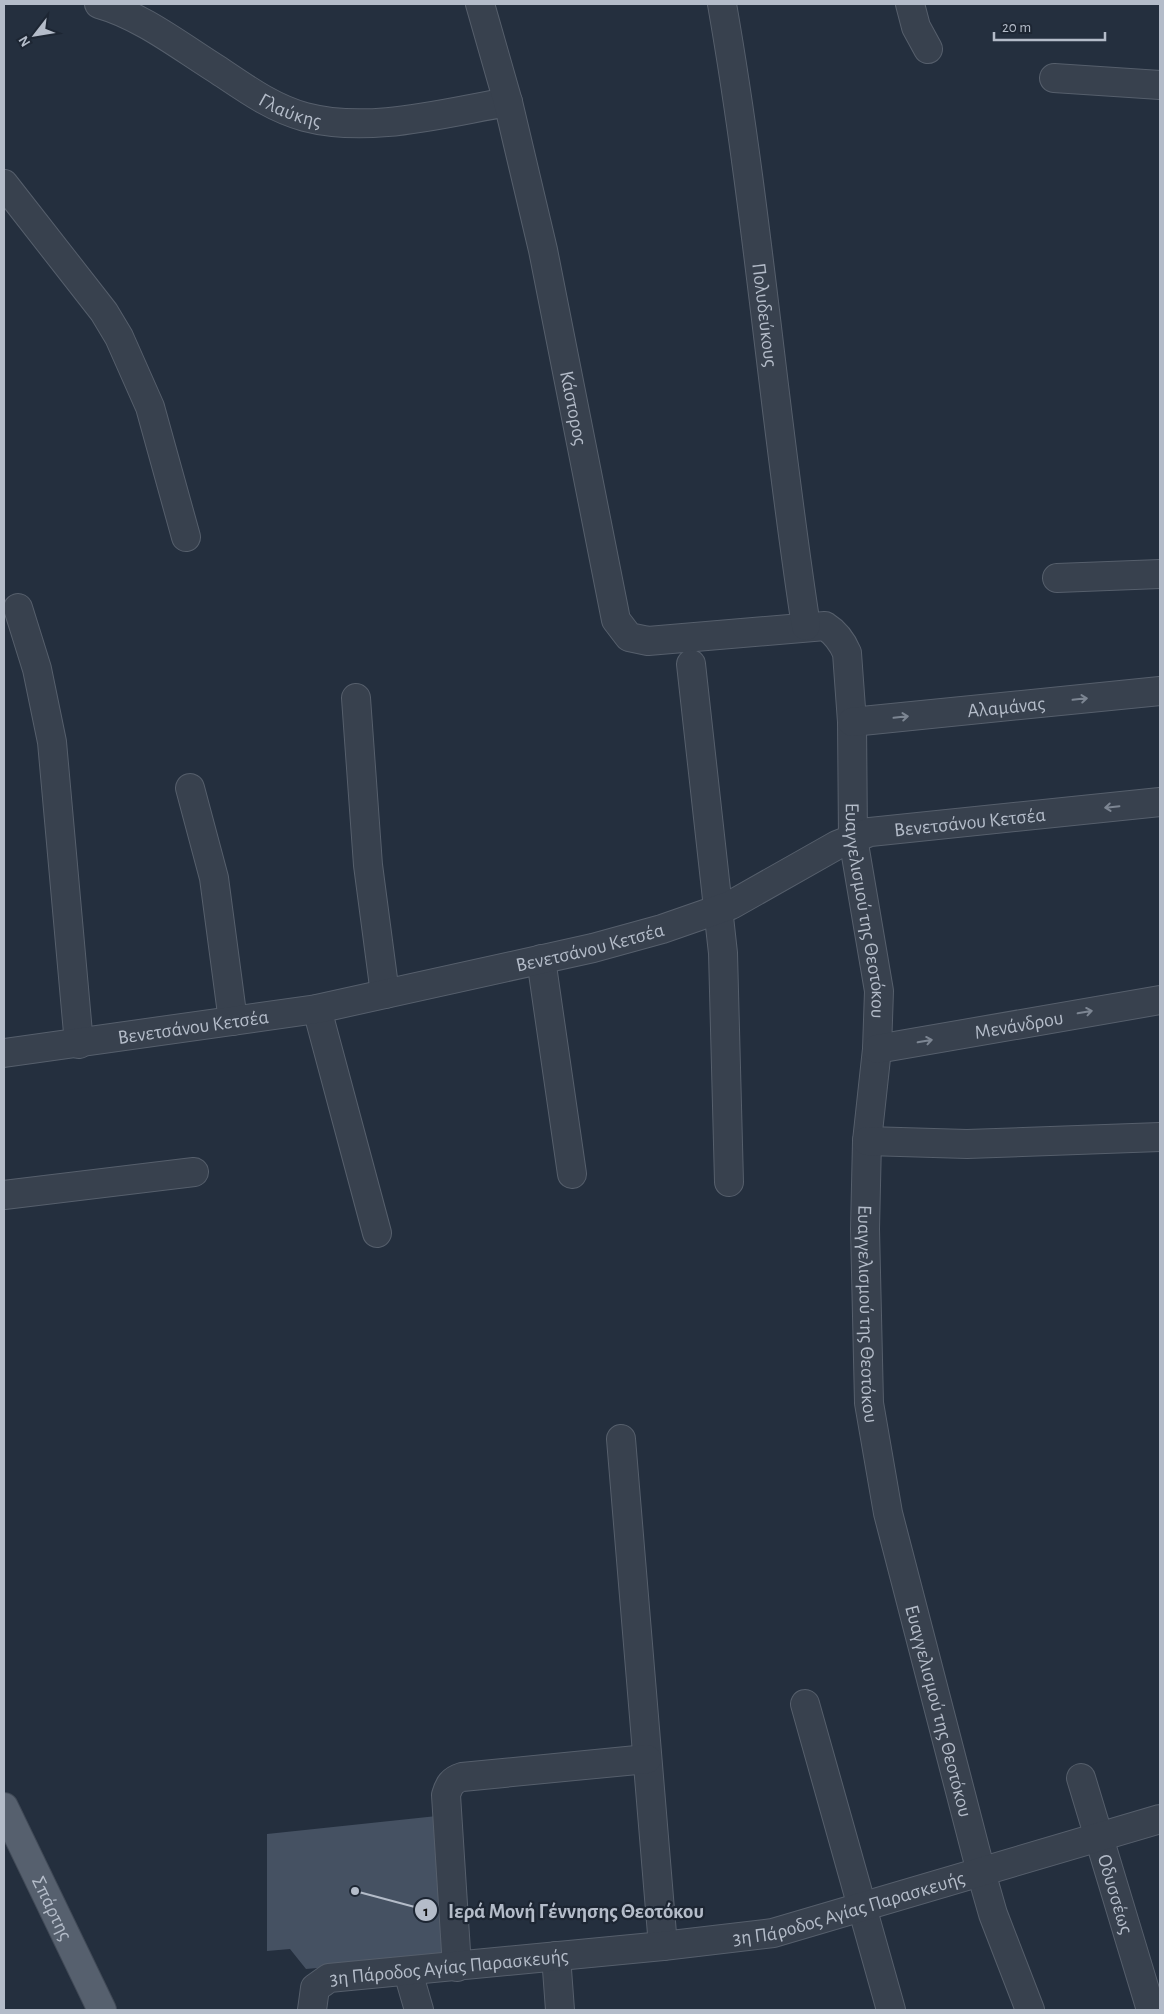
<svg xmlns="http://www.w3.org/2000/svg" width="1164" height="2014" font-family="'Alegreya Sans',sans-serif">
  <rect width="100%" height="100%" fill="#242f3e"/>
  <path fill="#455162" d="M437 1816 448 1956 306 1969 290 1949 267 1951V1834Z"/>
  <g fill="none" stroke-linecap="round" stroke-linejoin="round">
    <g stroke="#565f6c" stroke-width="30">
      <g id="street">
        <path id="s1" d="M99 4C142 16 181 47 218 70 245 88 272 108 305 117 370 134 443 113 508 102"/>
        <path id="s2" d="M480 4 508 102 543 250 616 620 629 637 648 641 825 626C836 633 842 641 847 653L852 722 853 838 879 991 877 1049 867 1141 865 1229 869 1403 888 1513 981 1872 993 1914 1030 2010"/>
        <path id="s3" d="M722 4C758 210 774 419 806 626"/>
        <path d="M910 4 916 27 928 49"/>
        <path d="M1054 78 1160 85"/>
        <path d="M4 184 104 312 119 337 150 407 186 537"/>
        <path d="M1057 578 1160 574"/>
        <path d="M18 608 37 669 52 742 79 1044"/>
        <path d="M691 664 723 953 729 1182"/>
        <path d="M356 698 368 865 385 994"/>
        <path id="s4" d="M852 722 1160 691"/>
        <path d="M190 788 214 878 233 1021"/>
        <path d="M541 959 572 1174"/>
        <path d="M317 1009 377 1233"/>
        <path id="s5" d="M877 1049 1160 1000"/>
        <path id="s6" d="M4 1053 317 1009 593 948 662 929 731 905 837 845 870 832 1160 802"/>
        <path d="M867 1141 967 1144 1160 1137"/>
        <path d="M4 1195 194 1172"/>
        <path d="M621 1439 663 1946"/>
        <path d="M805 1704 891 2010"/>
        <path id="s7" d="M1081 1778 1151 2010"/>
        <path d="M556 1956 560 2010"/>
        <path d="M457 1967 446 1795C449 1785 452 1780 462 1777L647 1759"/>
        <path d="M408 1972 419 2010"/>
        <path id="s8" d="M312 2010 315 1988 329 1978 663 1946 773 1933 1160 1819"/>
      </g>
    </g>
    <g stroke="#414a57" stroke-width="30">
      <g id="primary">
        <path id="s9" d="M4 1807 102 2010"/>
      </g>
    </g>
    <use href="#street" stroke="#38414e" stroke-width="28"/>
    <use href="#primary" stroke="#56606e" stroke-width="28"/>
  </g>
  <defs><path id="oneway-shaft" d="M-6 0H5M1.5-3L5.5 0L1.5 3" fill="none" stroke-width="1.6" stroke-linecap="round" stroke-linejoin="round" transform="scale(1.25)"/></defs>
  <g stroke="#7c8592">
    <use href="#oneway-shaft" transform="translate(1080 699) rotate(-6)"/>
    <use href="#oneway-shaft" transform="translate(901 717) rotate(-6)"/>
    <use href="#oneway-shaft" transform="translate(1112 807) rotate(174)"/>
    <use href="#oneway-shaft" transform="translate(1085 1012) rotate(-10)"/>
    <use href="#oneway-shaft" transform="translate(925 1041) rotate(-10)"/>
  </g>
  <g text-anchor="middle" stroke-width="4.5" stroke-linejoin="round" paint-order="stroke">
    <g font-size="20" fill="#b4bcc9" stroke="#1d2633">
      <text dy="7" stroke="none"><textPath href="#s1" startOffset="220">Γλαύκης</textPath></text>
      <text dy="7" stroke="none"><textPath href="#s3" startOffset="314">Πολυδεύκους</textPath></text>
      <text dy="7" stroke="none"><textPath href="#s2" startOffset="415">Κάστορος</textPath></text>
      <text dy="7" stroke="none"><textPath href="#s4" startOffset="155">Αλαμάνας</textPath></text>
      <text dy="7" stroke="none"><textPath href="#s6" startOffset="1001">Βενετσάνου Κετσέα</textPath></text>
      <text dy="7" stroke="none"><textPath href="#s2" startOffset="1144">Ευαγγελισμού της Θεοτόκου</textPath></text>
      <text dy="7" stroke="none"><textPath href="#s6" startOffset="596">Βενετσάνου Κετσέα</textPath></text>
      <text dy="7" stroke="none"><textPath href="#s5" startOffset="144">Μενάνδρου</textPath></text>
      <text dy="7" stroke="none"><textPath href="#s6" startOffset="191">Βενετσάνου Κετσέα</textPath></text>
      <text dy="7" stroke="none"><textPath href="#s2" startOffset="1549">Ευαγγελισμού της Θεοτόκου</textPath></text>
      <text dy="7" stroke="none"><textPath href="#s2" startOffset="1954">Ευαγγελισμού της Θεοτόκου</textPath></text>
      <text dy="7" stroke="none"><textPath href="#s7" startOffset="121">Οδυσσέως</textPath></text>
      <text dy="7" stroke="none"><textPath href="#s8" startOffset="565">3η Πάροδος Αγίας Παρασκευής</textPath></text>
      <text dy="7" stroke="none"><textPath href="#s9" startOffset="112">Σπάρτης</textPath></text>
      <text dy="7" stroke="none"><textPath href="#s8" startOffset="160">3η Πάροδος Αγίας Παρασκευής</textPath></text>
    </g>
  </g>
  <path fill="none" stroke="#b4bcc9" stroke-width="2" d="M355 1891L426 1910"/>
  <g fill="#b4bcc9" stroke="#1d2633" stroke-width="2">
    <circle cx="355" cy="1891" r="5"/>
    <circle cx="426" cy="1910" r="12"/>
  </g>
  <g font-size="15" text-anchor="middle" font-weight="bold" fill="#111">
    <text x="426" y="1916">1</text>
  </g>
  <g font-size="21" text-anchor="middle" font-weight="bold" fill="#b4bcc9" stroke="#1d2633" stroke-width="4.5" stroke-linejoin="round" paint-order="stroke">
    <text x="576" y="1918">Ιερά Μονή Γέννησης Θεοτόκου</text>
  </g>
  <rect width="1164" height="2014" fill="none" stroke="#b4bcc9" stroke-width="10"/>
  <g transform="translate(35 35) rotate(239)" stroke="#1d2633" stroke-width="4" paint-order="stroke">
  <path d="M0-4L9 19L0 12L-9 19Z" fill="#b4bcc9"/>
  <text y="-8" font-size="14" font-weight="bold" text-anchor="middle" fill="#b4bcc9">N</text>
  </g>
  <path d="M994 32v8h111v-8" fill="none" stroke="#b4bcc9" stroke-width="2.5"/>
  <text x="1002" y="32" font-size="15" fill="#b4bcc9" stroke="#1d2633" stroke-width="4" paint-order="stroke">20 m</text>
</svg>
